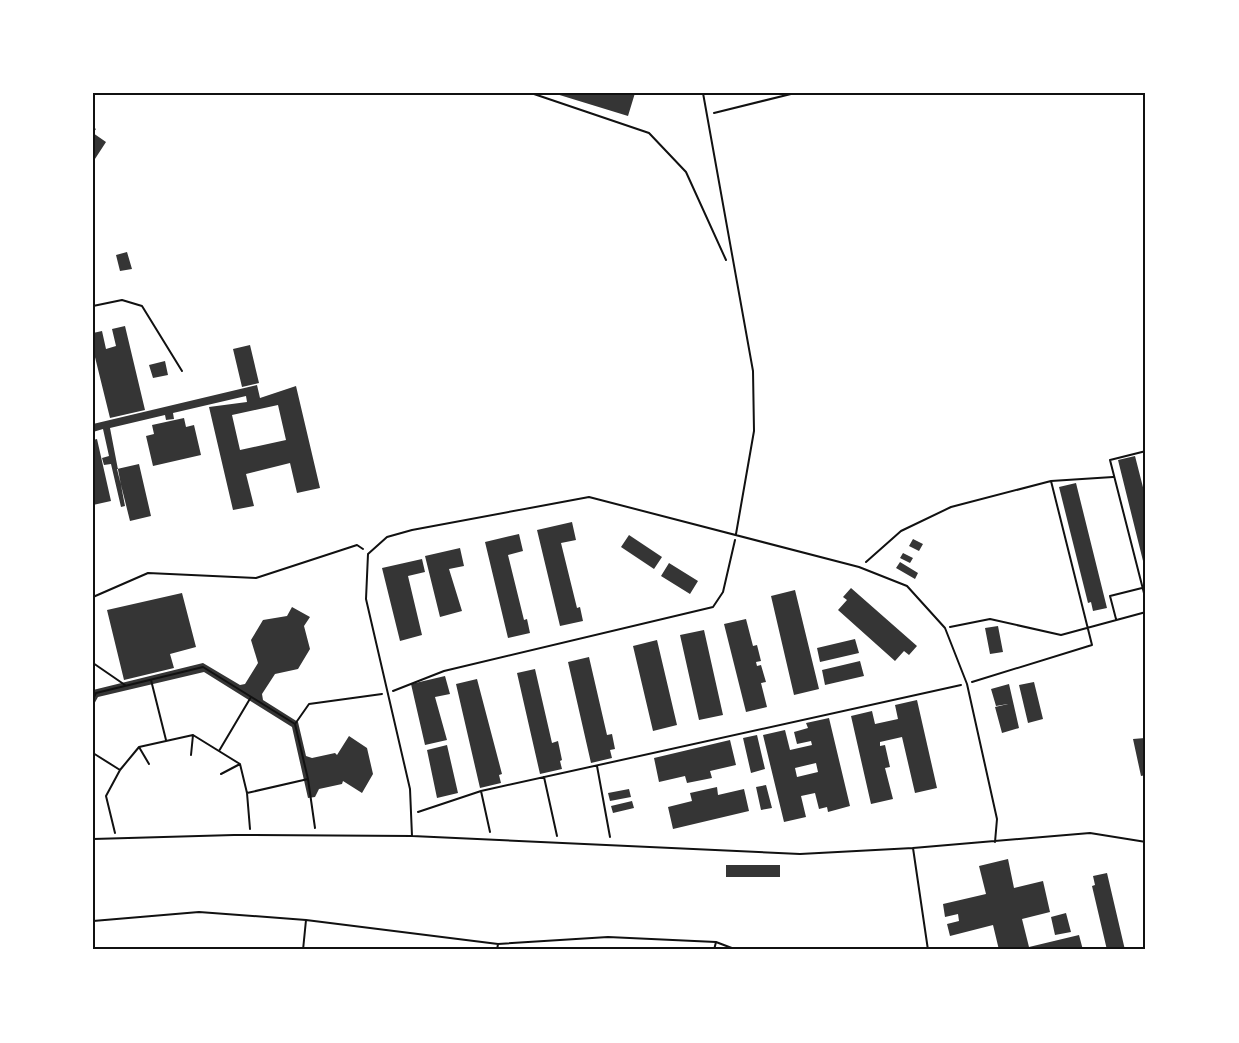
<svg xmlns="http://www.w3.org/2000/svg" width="1239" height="1043" font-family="Raleway,sans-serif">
  <rect width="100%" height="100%" fill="#fff"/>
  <path fill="#353535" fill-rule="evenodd" d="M553 93H635L628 116Z
    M93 127 96 129 93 133 106 142 93 162Z
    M127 252 132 269 120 271 116 255Z
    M125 326 145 410 110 418 93 349V333L102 331 106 349 116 346 112 329Z
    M250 345 259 383 242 387 233 349Z
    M165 361 168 375 153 378 149 365Z
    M257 385 260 398 296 386 320 488 297 493 290 463 246 474 254 506 233 510 209 407 247 402 246 396 173 413 174 419 166 420 165 415 110 428 125 506 121 507 111 464 104 465 102 458 109 456 103 429 93 432V424ZM278 405 286 440 240 450 232 415Z
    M184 418 186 427 194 425 201 455 153 466 146 436 154 434 152 425Z
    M97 439 111 501 93 505V440Z
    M1135 456 1146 499 1145 569 1118 460Z
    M139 464 151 516 130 521 117 469Z
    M1076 483 1107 608 1093 611 1091 602 1088 603 1059 487Z
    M572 522 576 540 561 543 577 608 580 607 583 621 560 626 537 530Z
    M519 534 523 551 508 555 524 620 527 619 530 633 508 638 485 542Z
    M629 535 662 557 654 569 621 547Z
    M913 539 923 544 919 551 909 546Z
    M460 548 464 566 449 569 462 611 440 617 425 556Z
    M903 553 913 558 910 563 900 558Z
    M422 559 425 572 408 576 422 635 400 641 382 568Z
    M900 562 918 573 915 579 896 568Z
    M669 563 698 581 690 594 661 576Z
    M851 588 917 646 909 655 904 651 895 661 838 610 847 600 843 597Z
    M795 590 819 689 794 695 771 596Z
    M182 593 196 647 170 654 174 668 124 680 107 610Z
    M292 607 310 617 304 626 310 649 298 669 275 674 262 694 263 700 298 722 306 756 312 758 335 753 337 755 349 736 367 748 373 774 362 793 343 781 342 784 319 789 315 797 308 798 292 727 204 672 98 697 93 706V690L203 663 240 685 245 684 258 663 251 640 263 620 287 616Z
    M746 619 753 646 757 645 761 661 756 662 757 666 761 665 766 682 761 683 767 707 746 712 724 624Z
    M998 626 1003 652 990 654 985 628Z
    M704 630 723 715 699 720 680 635Z
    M855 639 859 653 820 662 817 648Z
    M657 640 677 725 653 731 633 646Z
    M589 657 607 735 612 734 615 749 610 750 612 758 591 763 568 662Z
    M860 661 864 676 825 685 822 670Z
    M535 669 552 743 558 741 562 760 560 761 562 769 540 774 517 673Z
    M445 676 450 694 435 697 447 740 425 745 411 684Z
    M477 679 502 774 499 775 501 783 480 788 456 684Z
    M1034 682 1043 719 1028 723 1019 685Z
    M1009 684 1019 728 1002 733 995 707 1008 704 996 706 991 689Z
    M917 700 937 788 915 793 902 737 880 742V746L885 745 890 767 885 768 893 799 871 804 851 716 872 711 875 724 898 719 895 705Z
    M829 718 850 806 828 812 827 807 819 809 815 793 801 796 806 817 784 822 763 735 785 730 790 750 812 745 811 741 797 744 794 732 808 728 806 723ZM816 763 818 772 797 777 795 768Z
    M757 735 765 769 751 773 743 738Z
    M1145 738 1146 775 1141 776 1133 739Z
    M730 740 736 765 710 771 712 778 687 783 685 776 659 782 654 758Z
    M447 745 458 793 437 798 427 750Z
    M766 785 772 808 761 810 756 787Z
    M717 787 718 795 744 789 749 811 673 829 668 807 692 801 690 793Z
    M629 789 631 797 610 801 608 793Z
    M632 801 634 808 613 813 611 806Z
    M1008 859 1014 888 1043 881 1050 912 1022 919 1029 947 1079 935 1083 950H999L993 925 950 936 947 924 959 921 958 914 945 917 943 904 986 894 979 866Z
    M726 865H780V877H726Z
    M1107 873 1125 950H1107L1092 886 1095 885 1093 876Z
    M1066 913 1071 932 1055 935 1051 917Z"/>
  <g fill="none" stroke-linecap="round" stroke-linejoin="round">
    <path stroke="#111" stroke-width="2" d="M531 93 649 133 686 172 726 260
      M714 113 795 93
      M1146 451 1110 460 1146 601
      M866 562 901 531 951 507 1051 481 1113 477
      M93 597 148 573 256 578 357 545 363 549
      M1116 619 1110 596 1146 587
      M950 627 990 619 1061 635 1146 612
      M93 663 125 685
      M151 680 166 740
      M972 682 1092 645 1051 481
      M393 691 444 671 713 607 723 592 735 540
      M93 699 96 693 203 667 295 724 308 779 315 828
      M295 724 309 704 382 694
      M139 747 149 764
      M219 751 251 697
      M93 753 120 770
      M191 755 193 735
      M597 766 610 837
      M221 774 240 764
      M544 777 557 836
      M481 791 490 832
      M247 793 308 779
      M418 812 481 791 961 685
      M115 833 106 796 120 770 139 747 193 735 240 764 247 793 250 829
      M1144 848 1146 857"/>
    <path stroke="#111" stroke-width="2" d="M703 93 753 371 754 431 736 534
      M93 306 122 300 142 306 182 371
      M412 836 410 789 366 599 368 554 387 537 412 530 589 497 859 567 907 586 945 628 967 684 997 819 995 842
      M93 839 234 835 412 836 800 854 913 848 1090 833 1146 842
      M913 848 928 950
      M93 921 199 912 306 920 498 944 608 937 716 942 737 950
      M303 950 306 920
      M497 950 498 944
      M714 950 716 942"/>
  </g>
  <rect width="1239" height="1043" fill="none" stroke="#ffffff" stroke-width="189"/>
  <rect x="94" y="94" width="1050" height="854" fill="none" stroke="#111" stroke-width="2"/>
</svg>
